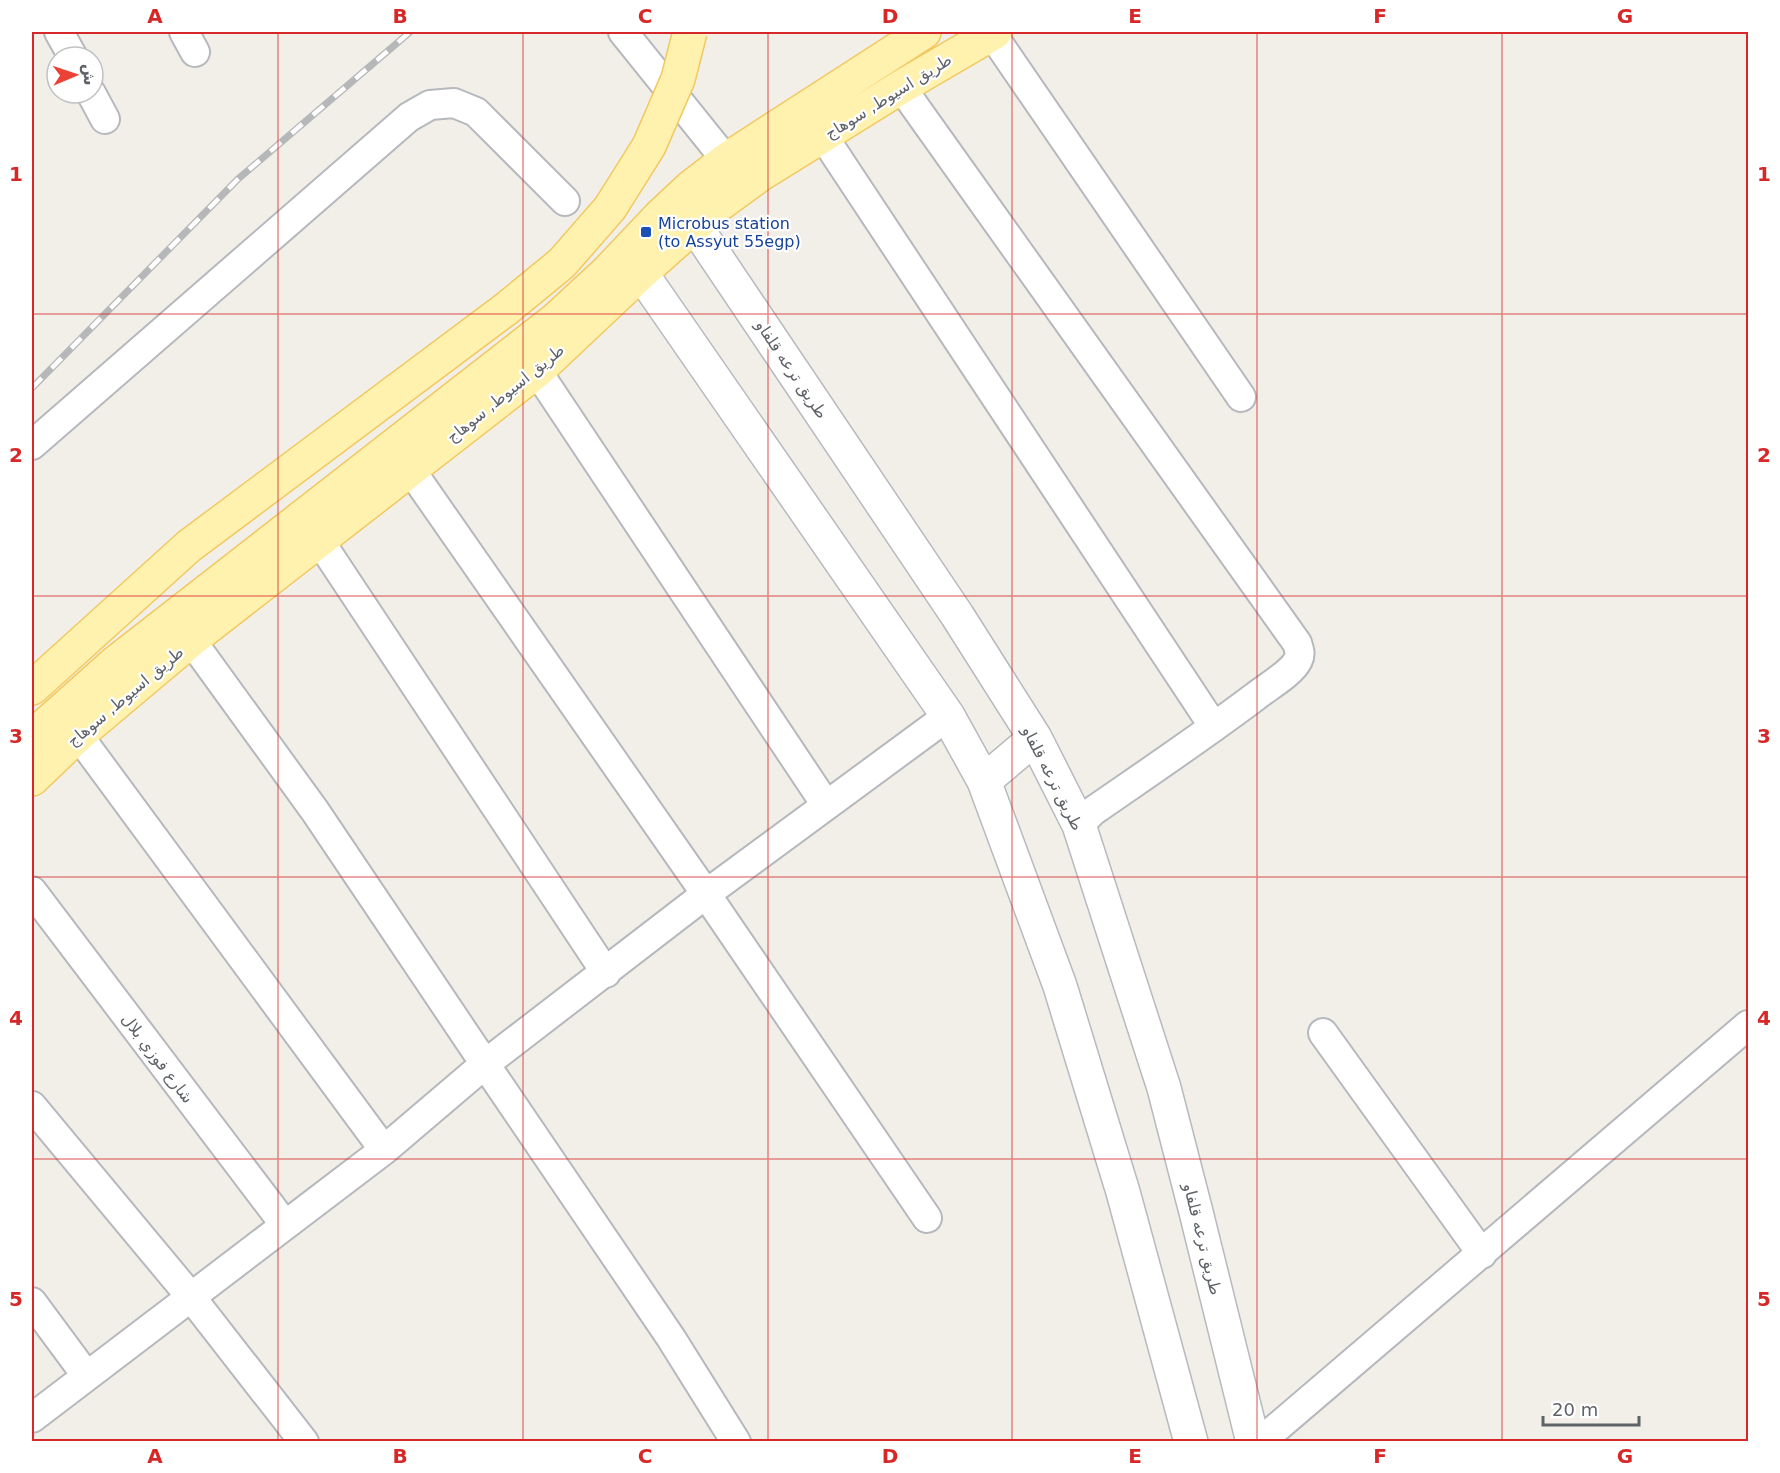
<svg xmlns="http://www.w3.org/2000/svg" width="1780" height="1473" font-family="'DejaVu Sans','Noto Naskh Arabic',sans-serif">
  <rect width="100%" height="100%" fill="#f1efe8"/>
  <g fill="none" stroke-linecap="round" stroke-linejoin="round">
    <g stroke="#b5b8bc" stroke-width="32">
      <path id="street" d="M59 32 73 57
        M184 32 195 52
        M623 32 726 160
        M992 34 1241 397
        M901 87 1297 643C1299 649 1301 654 1298 660 1292 673 1267 687 1256 696 1203 736 1148 773 1093 811L1079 825
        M91 93 105 119
        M823 136 1214 727
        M537 371 826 805
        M32 445 409 117 430 105 454 103 476 112 565 201
        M410 469 706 894 927 1218
        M319 540 606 973
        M191 640 315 811 485 1064 671 1338 736 1442
        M78 735 384 1150
        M32 891 285 1225
        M1323 1033 1482 1254
        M32 1106 191 1297 304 1442
        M32 1302 86 1375
        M32 1418 384 1150 485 1064 706 894 948 716
        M1260 1442 1748 1025"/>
    </g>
    <g stroke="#b6babf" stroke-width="36">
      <path id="secondary" d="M695 226 957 615 1035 738 1079 825 1164 1088 1196 1212 1253 1442
        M641 273 948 716 984 781 1060 986 1123 1192 1191 1442
        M984 781 1035 738"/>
    </g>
    <g stroke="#f2c960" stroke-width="36">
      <path id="primary" d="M32 688 189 546 506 309
        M32 737 115 663 555 320 608 271 659 217 691 187 726 160 924 32
        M32 779 78 735 191 640 537 371 641 273 713 209 761 174 901 87 995 32"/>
    </g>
    <use href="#street" stroke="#fff" stroke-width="28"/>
    <use href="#secondary" stroke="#fff" stroke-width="33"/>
    <use href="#primary" stroke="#fff2af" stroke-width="33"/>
    <g stroke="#b6b7b8" stroke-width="7">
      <path id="rail" d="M32 388 238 179 410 32"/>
    </g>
    <use href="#rail" stroke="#fff" stroke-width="4.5" stroke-dasharray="14" stroke-linecap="butt"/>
    <g stroke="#f2c960" stroke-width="36" stroke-linecap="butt">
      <path id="primary-bridge" d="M506 309 562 263 610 208 649 146 678 79 690 32"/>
    </g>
    <use href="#primary-bridge" stroke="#fff2af" stroke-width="33"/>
  </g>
  <path fill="none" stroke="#d62828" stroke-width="1.5" stroke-opacity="0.55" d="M278 32V1442M523 32V1442M768 32V1442M1012 32V1442M1257 32V1442M1502 32V1442M32 314H1748M32 596H1748M32 877H1748M32 1159H1748"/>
  <rect fill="#1a4fb4" stroke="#fff" stroke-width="2" x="640" y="226" width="12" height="12" rx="3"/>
  <g text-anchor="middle" stroke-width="4.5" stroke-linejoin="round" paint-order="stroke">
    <g font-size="16" fill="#5f6368" stroke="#fff">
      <text transform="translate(888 96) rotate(-32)" y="6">طريق اسيوط, سوهاج</text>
      <text transform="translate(792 369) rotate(56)" y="6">طريق ترعه قلفاو</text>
      <text transform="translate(505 393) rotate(-39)" y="6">طريق اسيوط, سوهاج</text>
      <text transform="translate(125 696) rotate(-40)" y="6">طريق اسيوط, سوهاج</text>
      <text transform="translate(1053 778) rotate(63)" y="6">طريق ترعه قلفاو</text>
      <text transform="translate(158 1058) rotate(53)" y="6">شارع فوزي بلال</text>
      <text transform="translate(1203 1239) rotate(76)" y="6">طريق ترعه قلفاو</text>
    </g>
    <g font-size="16" fill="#164399" stroke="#fff" text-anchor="start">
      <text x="658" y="229">Microbus station<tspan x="658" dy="18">(to Assyut 55egp)</tspan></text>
    </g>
  </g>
  <rect width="1780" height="1473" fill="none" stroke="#ffffff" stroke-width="66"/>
  <g transform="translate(75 75) rotate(88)"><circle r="28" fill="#ffffff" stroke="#bfc1c3" stroke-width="1.5"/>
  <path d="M0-4.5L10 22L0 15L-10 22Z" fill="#ea4335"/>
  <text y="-9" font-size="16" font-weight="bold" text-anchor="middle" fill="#5f6368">ش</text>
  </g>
  <path d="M1543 1416v9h96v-9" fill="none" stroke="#5f6368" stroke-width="3"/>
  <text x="1552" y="1416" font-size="18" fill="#5f6368" stroke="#ffffff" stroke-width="4.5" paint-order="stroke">20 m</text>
  <rect x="33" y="33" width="1714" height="1407" fill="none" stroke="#d62828" stroke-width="2"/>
  <g font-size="20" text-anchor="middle" font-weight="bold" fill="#d62828">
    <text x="155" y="23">A</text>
    <text x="400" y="23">B</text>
    <text x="645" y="23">C</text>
    <text x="890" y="23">D</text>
    <text x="1135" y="23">E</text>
    <text x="1380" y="23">F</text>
    <text x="1625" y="23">G</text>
    <text x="16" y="181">1</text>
    <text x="1764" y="181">1</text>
    <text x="16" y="462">2</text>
    <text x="1764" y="462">2</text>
    <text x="16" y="743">3</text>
    <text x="1764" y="743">3</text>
    <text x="16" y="1025">4</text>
    <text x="1764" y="1025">4</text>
    <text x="16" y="1306">5</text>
    <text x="1764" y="1306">5</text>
    <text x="155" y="1463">A</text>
    <text x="400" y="1463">B</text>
    <text x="645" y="1463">C</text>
    <text x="890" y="1463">D</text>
    <text x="1135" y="1463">E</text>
    <text x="1380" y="1463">F</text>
    <text x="1625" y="1463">G</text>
  </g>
</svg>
